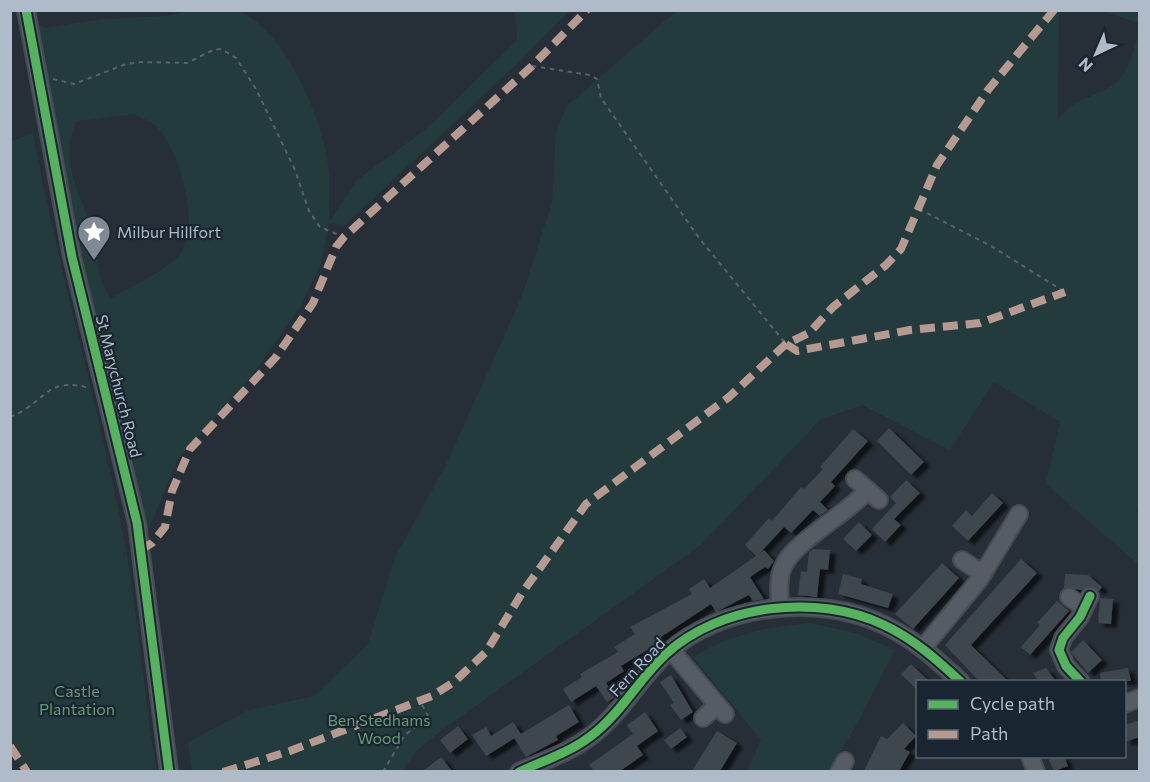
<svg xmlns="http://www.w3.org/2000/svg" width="1150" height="782" font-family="Commissioner,sans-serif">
  <defs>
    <filter id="shadow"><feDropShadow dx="6" dy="4" stdDeviation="1.5" flood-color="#0009"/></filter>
  </defs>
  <rect width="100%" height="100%" fill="#262f37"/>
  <path fill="#233b3d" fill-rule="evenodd" d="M194 11C210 11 230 7 244 14 288 35 325 125 329 171 330 188 328 205 330 221L357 180 426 129 517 40 515 11H569L521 60 345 225 329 223 321 264 301 306 250 378 178 459 149 528 143 529 100 357 34 22 44 28 104 19 164 16ZM135 114C141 118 150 121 155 125 179 148 199 220 183 250 176 265 127 290 111 298 96 280 99 259 94 237 83 195 57 165 77 121Z
    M676 11H1059L1058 120C1072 96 1104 98 1121 77 1130 66 1135 46 1139 33L1140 503 1136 510 1139 513V565L1046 484 1060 422 994 382 950 450 862 405 820 420 702 544 442 730 416 751 403 771H192L188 742 249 710 314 696 368 644 395 557 446 465 522 296 552 203 556 131 567 106Z
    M1103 11H1139V23Z
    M33 133C57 264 95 392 121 523 138 605 142 689 157 771H23L11 747 10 142Z
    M810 623 855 633 895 650 853 731 828 771H747L761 740 693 657C729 634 768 627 810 623Z"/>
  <path fill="#3e464d" filter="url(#shadow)" d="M889 428 924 462 911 475 877 441Z
    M853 429 868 441 831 482 835 486 820 502 828 510 820 516 813 510 791 533 784 527 760 553 764 550 774 561 768 569 765 567 750 577 764 599 753 601 749 595 716 612 711 604 658 639 661 644 654 651 652 647 621 666 624 671 606 683 615 697 607 702 596 686 571 702 563 689 582 677 580 674 618 652 614 647 635 634 630 627 692 594 689 589 704 579 710 588 756 556 745 545 769 518 772 521 801 487 804 489 823 469 820 467Z
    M906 480 920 493 894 519 901 525 885 542 872 529 896 503 890 497Z
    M992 493 1003 503 968 541 952 526 966 510 972 516Z
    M859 522 872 535 856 551 843 539Z
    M813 549 830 550 828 570 820 569 817 597 798 595 801 571 807 572 809 552Z
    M1021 559 1037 573 971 645 1008 681H979L945 645Z
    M942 563 959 578 913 629 895 614Z
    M843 574 862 579 861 584 893 594 888 608 838 594Z
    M1065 574 1088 575 1102 587 1099 591 1090 586 1082 590 1064 588Z
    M1100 598 1113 599 1111 624 1098 623Z
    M1057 601 1069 611 1030 655 1021 647 1040 625 1037 623Z
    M1083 640 1102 660 1088 673 1071 652Z
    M911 664 929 681H918V691L901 674Z
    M1046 668 1056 681H1038L1033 673Z
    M1128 668 1131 681H1101L1100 673Z
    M671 675 693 712 681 720 670 705 674 703 660 682Z
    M569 705 579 722 556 736 558 740 526 757 514 738Z
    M645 712 658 731 637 746 643 755 620 771H594L589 765 633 734 627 725Z
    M1140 720V737L1125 742V725Z
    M513 722 521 734 486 756 472 735 486 727 491 736Z
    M903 723 916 736 904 749 910 752 899 771H864L881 736 887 739Z
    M458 726 468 739 450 753 440 740Z
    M680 728 687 737 671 749 664 740Z
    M717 731 737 743 720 771H692Z
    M1047 756H1064L1068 766 1054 771Z
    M441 757 452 771H423Z"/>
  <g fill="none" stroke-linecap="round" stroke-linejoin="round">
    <g stroke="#454b51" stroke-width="20">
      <path id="minor" d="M26 10 72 257 137 523 169 772
        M855 479 879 500
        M962 560 983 574
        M1069 597 1084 608
        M780 608C780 595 777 580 783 567 793 542 847 514 868 490
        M923 648 979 580 1019 514
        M671 650 725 714
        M1081 682 1066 666 1059 650 1063 638 1080 617 1090 596
        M1124 704 1140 698
        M703 718 717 705
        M1030 756 1036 772
        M519 772C547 759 572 752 596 732 623 710 640 678 666 654 720 604 818 593 884 625 914 639 937 660 961 682
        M839 772 845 761"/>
    </g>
    <path stroke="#5a6168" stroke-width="2" stroke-dasharray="4.5 4.5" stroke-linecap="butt" d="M532 66 590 75 597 79 601 98 699 238 786 344
      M53 79 74 84 126 64 141 62 187 63 211 51 220 49 230 54 236 58 256 89 295 170 309 211 320 227 344 237
      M919 209 991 246 1065 292
      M10 417C48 402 44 376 90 388
      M383 772 404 736 428 716 419 699"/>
    <use href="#minor" stroke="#565c64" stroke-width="16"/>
    <path stroke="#b69a8f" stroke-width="8" stroke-dasharray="15 8" stroke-linecap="butt" d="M786 344 797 351 910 330 980 323 1065 292
      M140 550 152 543 165 527 172 491 190 449 276 357 313 303 336 247 344 237 532 66 587 10
      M10 746 27 772
      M223 772 290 751 432 696 454 682 486 652 522 593 586 504 729 397 786 344 809 333 833 307 886 265 901 249 937 165 988 90 1054 10"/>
    <g stroke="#1a2532" stroke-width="13">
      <path id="cycleway" d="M26 10 72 257 137 523 169 772
        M1081 682 1066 666 1059 650 1063 638 1080 617 1090 596
        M519 772C547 759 572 752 596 732 623 710 640 678 666 654 720 604 818 593 884 625 914 639 937 660 961 682"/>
    </g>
    <use href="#cycleway" stroke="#56b35d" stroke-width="9"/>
  </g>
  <defs>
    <g id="sight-pin" transform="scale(1.725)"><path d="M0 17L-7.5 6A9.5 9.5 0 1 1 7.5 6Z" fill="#7f8a96" stroke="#1a2532"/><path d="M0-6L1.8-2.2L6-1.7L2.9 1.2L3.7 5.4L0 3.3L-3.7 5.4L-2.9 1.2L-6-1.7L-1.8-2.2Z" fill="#fff"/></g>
  </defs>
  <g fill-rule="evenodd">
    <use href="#sight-pin" x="94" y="232"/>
  </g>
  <g text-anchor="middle" stroke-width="4.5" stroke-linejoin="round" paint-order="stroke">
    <g font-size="16" fill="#afbbc9" stroke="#1a2532" text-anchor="start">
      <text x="117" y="238">Milbur Hillfort</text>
    </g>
    <g font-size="16" fill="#afbbc9" stroke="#1a2532">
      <text transform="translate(119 386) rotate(76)" y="6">St Marychurch Road</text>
      <text transform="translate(637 667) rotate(-47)" y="6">Fern Road</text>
    </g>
    <g font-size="16" fill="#649c6d" stroke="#1a2532">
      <text x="77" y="697">Castle<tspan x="77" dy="18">Plantation</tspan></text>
      <text x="379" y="726">Ben Stedhams<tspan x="379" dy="18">Wood</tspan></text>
    </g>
  </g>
  <rect width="1150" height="782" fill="none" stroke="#afbbc9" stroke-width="24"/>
  <rect x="916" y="680" width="210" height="78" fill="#1a2532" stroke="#56616e" stroke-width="1.5"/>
  <rect x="928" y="700" width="30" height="9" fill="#56b35d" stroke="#56616e" stroke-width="1.5"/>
  <text x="970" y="710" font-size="18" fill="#afbbc9">Cycle path</text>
  <rect x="928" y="730" width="30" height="9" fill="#b69a8f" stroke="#56616e" stroke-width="1.5"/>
  <text x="970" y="740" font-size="18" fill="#afbbc9">Path</text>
  <g transform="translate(1096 54) rotate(224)" stroke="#1a2532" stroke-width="4.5" paint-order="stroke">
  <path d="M0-4.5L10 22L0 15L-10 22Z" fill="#afbbc9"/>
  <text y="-9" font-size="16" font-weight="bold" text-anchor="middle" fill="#afbbc9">N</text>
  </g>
</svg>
